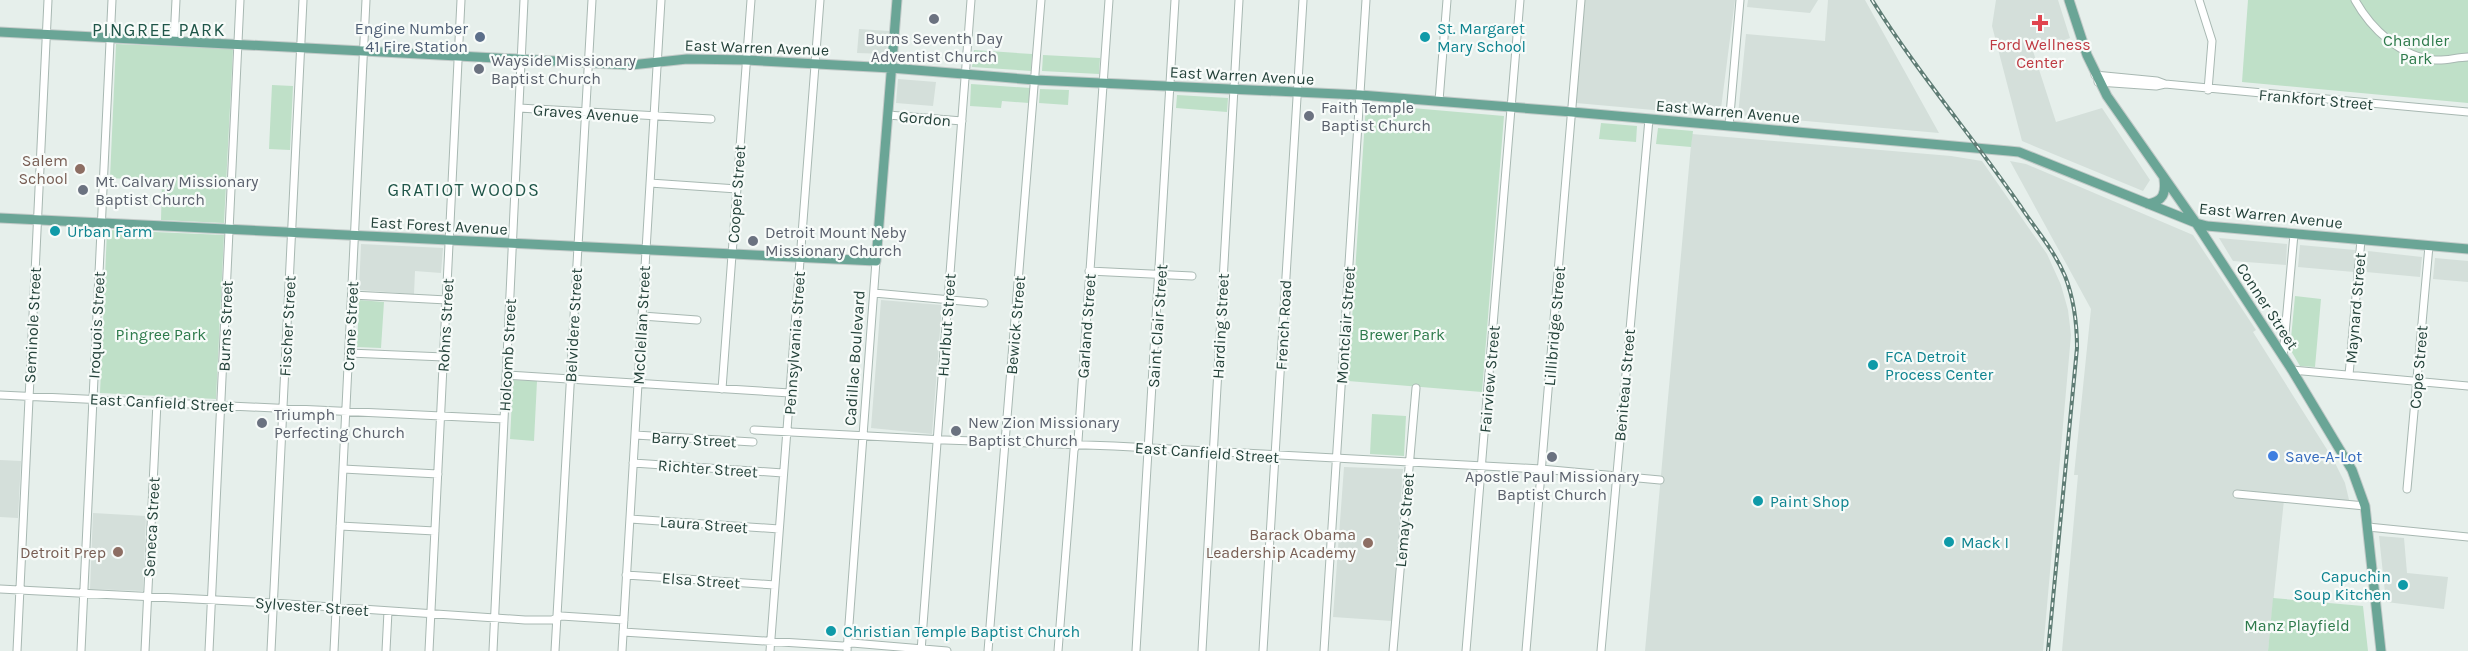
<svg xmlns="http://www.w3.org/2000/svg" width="2468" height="651" font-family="Karla,sans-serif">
  <rect width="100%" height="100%" fill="#e6efeb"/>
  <path fill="#d4dfda" d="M1585 0H1735L1720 116 1576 103Z
    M1748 0H1818L1810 13 1747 7Z
    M1828 0H1865L1939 133 1738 115 1746 34 1825 41Z
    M1996 0H2058L2070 38 2033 51 2056 122 2102 108 2150 180 2143 191 2022 141 1992 26Z
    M859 29 889 31 886 54 857 53Z
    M898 79 936 82 933 106 896 103Z
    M1692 134 1951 156 1982 161 2047 254 2061 285 2068 310 2071 335 2043 651H1645Z
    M2010 161 2026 164 2193 235 2256 330 2253 332 2333 459 2345 483 2350 504 2284 500 2268 651H2062L2078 475H2074L2091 309Z
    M2219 238 2287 244 2286 265 2233 261Z
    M361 244 443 248 441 273 415 271 414 294 359 290Z
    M2300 245 2355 250 2354 272 2298 267Z
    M2368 251 2422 257 2420 277 2366 272Z
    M2435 258 2468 261V282L2433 279Z
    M881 300 942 305 932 434 871 428Z
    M0 460 21 461 18 518 0 517Z
    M1344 467 1403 469 1392 621 1333 617Z
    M93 513 146 516 143 591 90 589Z
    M2379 536 2404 538 2407 573 2448 577 2444 609 2386 602Z"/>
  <path fill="#bfe0c8" d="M2248 0H2468V103L2242 82Z
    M116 44 233 49 224 223 161 220 162 181 110 178Z
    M974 50 1032 54 1031 71 972 67Z
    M1043 55 1100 58 1099 74 1042 71Z
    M971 84 1030 88 1029 103 1002 101 1001 108 970 106Z
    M272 85 293 86 290 150 269 149Z
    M1040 89 1069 90 1068 105 1039 103Z
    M1177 95 1228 98 1227 112 1176 108Z
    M1366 104 1504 116 1482 392 1348 381Z
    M1601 123 1637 126 1636 142 1599 139Z
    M1658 128 1693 131 1691 147 1656 144Z
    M107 230 224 235 216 399 100 393Z
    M2295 296 2321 299 2315 367 2300 366 2290 349Z
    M359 300 384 302 381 348 357 347Z
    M513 380 537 381 534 441 510 439Z
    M1372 414 1406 416 1404 456 1370 454Z
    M2273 598 2363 606 2368 651H2268Z"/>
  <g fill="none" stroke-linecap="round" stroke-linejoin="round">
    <g stroke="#a8b8b2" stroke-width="9">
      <path id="minor" d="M2199 0 2212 41 2208 90
        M2355 0C2371 29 2401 57 2435 60 2446 61 2457 57 2468 57
        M174 40 176 0
        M2095 75 2157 81 2165 84 2156 86 2098 82
        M2165 84 2468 112
        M1439 101 1447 0
        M519 108 711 119
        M888 115 962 121
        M1729 126 1740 0
        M650 183 737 189
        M1089 271 1192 276
        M874 293 984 303
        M352 295 447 300
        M642 316 697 320
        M349 353 444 357
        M2283 356 2294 234
        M2292 370 2468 386
        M506 375 790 393
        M2349 375 2361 240
        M722 389 751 0
        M0 395 504 419
        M754 430 945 440 1114 446 1541 469 1660 480
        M635 435 753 442
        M633 463 783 473
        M343 469 438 474
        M2407 489 2429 246
        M2237 494 2365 506
        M630 519 779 529
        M340 526 435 531
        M2368 527 2468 537
        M626 575 775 585
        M0 589 273 603 525 620H552L561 616 624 620
        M623 632 843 646 852 643 947 651
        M17 651 48 0
        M81 651 112 0
        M145 651 157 402
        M209 651 240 0
        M271 651 303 0
        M334 651 366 0
        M386 651 388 611
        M429 651 461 0
        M493 651 524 0
        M555 651 592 0
        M622 651 661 0
        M770 651 820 0
        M847 651 876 261
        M921 651 971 0
        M988 651 1041 0
        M1058 651 1074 450 1078 441 1109 0
        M1136 651 1175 0
        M1202 651 1239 0
        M1263 651 1303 0
        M1324 651 1366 0
        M1393 651 1416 388
        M1466 651 1520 0
        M1526 651 1581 0
        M1601 651 1649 119"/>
    </g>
    <g stroke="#c2cac8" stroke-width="11">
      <path id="major" d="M2069 0 2087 55 2107 96 2196 223 2292 370 2352 470 2365 506 2381 651
        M0 32 631 65 687 59 746 60 891 68 1035 80 1360 95 1572 112 2009 151 2019 152 2196 223 2207 226 2468 249
        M2148 204C2163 201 2166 194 2164 179
        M0 218 876 261 897 0"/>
    </g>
    <use href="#minor" stroke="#fff" stroke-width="7"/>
    <use href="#major" stroke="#6aa596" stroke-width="9"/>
    <g stroke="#5f7d75" stroke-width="4">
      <path id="rail" d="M1872 0C1917 72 1973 137 2021 207 2036 230 2054 250 2065 276 2074 299 2077 323 2077 348L2048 651"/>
    </g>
    <use href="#rail" stroke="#f7fbf9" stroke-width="1.5" stroke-dasharray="4.5" stroke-linecap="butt"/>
  </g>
  <g fill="#6b7280" stroke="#f7fbf9" stroke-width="2">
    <circle cx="934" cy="19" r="6"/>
    <circle cx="479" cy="69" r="6"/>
    <circle cx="1309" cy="116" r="6"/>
    <circle cx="83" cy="190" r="6"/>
    <circle cx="753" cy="241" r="6"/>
    <circle cx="262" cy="423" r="6"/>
    <circle cx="956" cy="431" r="6"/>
    <circle cx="1552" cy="457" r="6"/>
  </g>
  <path fill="#e0444e" stroke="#f7fbf9" stroke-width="2" d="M2037 14h6v6h6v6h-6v6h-6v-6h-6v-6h6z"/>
  <circle fill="#5c6f8a" stroke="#f7fbf9" stroke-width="2" cx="480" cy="37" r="6"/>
  <g fill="#0f9aa8" stroke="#f7fbf9" stroke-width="2">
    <circle cx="1425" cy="37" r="6"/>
    <circle cx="55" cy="231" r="6"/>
    <circle cx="1873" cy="365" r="6"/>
    <circle cx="1758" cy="501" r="6"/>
    <circle cx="1949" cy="542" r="6"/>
    <circle cx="2403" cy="585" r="6"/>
    <circle cx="831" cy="631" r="6"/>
  </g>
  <g fill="#8d6e63" stroke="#f7fbf9" stroke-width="2">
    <circle cx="80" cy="169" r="6"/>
    <circle cx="1368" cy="543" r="6"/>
    <circle cx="118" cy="552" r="6"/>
  </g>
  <circle fill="#3f7fe0" stroke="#f7fbf9" stroke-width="2" cx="2273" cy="456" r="6"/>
  <g text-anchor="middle" stroke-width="4.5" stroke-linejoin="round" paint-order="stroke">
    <g font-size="16" fill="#4e5e75" stroke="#f7fbf9" text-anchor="end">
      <text x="468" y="34">Engine Number<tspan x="468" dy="18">41 Fire Station</tspan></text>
    </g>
    <g font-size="16" fill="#0d838f" stroke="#f7fbf9" text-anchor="start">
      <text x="1437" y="34">St. Margaret<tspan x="1437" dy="18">Mary School</tspan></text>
      <text x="67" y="237">Urban Farm</text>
      <text x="1885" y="362">FCA Detroit<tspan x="1885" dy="18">Process Center</tspan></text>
      <text x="1770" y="507">Paint Shop</text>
      <text x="1961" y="548">Mack I</text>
      <text x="2391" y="582" text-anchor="end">Capuchin<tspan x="2391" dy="18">Soup Kitchen</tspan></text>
      <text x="843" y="637">Christian Temple Baptist Church</text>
    </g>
    <g font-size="16" fill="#5b616d" stroke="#f7fbf9" text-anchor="start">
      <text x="934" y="44" text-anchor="middle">Burns Seventh Day<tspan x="934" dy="18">Adventist Church</tspan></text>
      <text x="491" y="66">Wayside Missionary<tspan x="491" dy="18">Baptist Church</tspan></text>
      <text x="1321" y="113">Faith Temple<tspan x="1321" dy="18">Baptist Church</tspan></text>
      <text x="95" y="187">Mt. Calvary Missionary<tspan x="95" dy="18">Baptist Church</tspan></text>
      <text x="765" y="238">Detroit Mount Neby<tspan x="765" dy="18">Missionary Church</tspan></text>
      <text x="274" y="420">Triumph<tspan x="274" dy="18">Perfecting Church</tspan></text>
      <text x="968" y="428">New Zion Missionary<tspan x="968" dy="18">Baptist Church</tspan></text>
      <text x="1552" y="482" text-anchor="middle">Apostle Paul Missionary<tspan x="1552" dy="18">Baptist Church</tspan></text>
    </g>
    <g font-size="16" fill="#2d7a4b" stroke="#f7fbf9">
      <text x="2416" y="46">Chandler<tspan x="2416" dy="18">Park</tspan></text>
      <text x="161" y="340">Pingree Park</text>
      <text x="1402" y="340">Brewer Park</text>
      <text x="2297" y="631">Manz Playfield</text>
    </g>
    <g font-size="16" fill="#be3a42" stroke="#f7fbf9">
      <text x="2040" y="50">Ford Wellness<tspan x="2040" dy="18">Center</tspan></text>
    </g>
    <g font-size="16" fill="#24423a" stroke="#f7fbf9">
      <text transform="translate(757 47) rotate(2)" y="6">East Warren Avenue</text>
      <text transform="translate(1242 75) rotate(3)" y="6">East Warren Avenue</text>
      <text transform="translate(2316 99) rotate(5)" y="6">Frankfort Street</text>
      <text transform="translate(1728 111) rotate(5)" y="6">East Warren Avenue</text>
      <text transform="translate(586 113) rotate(4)" y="6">Graves Avenue</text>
      <text transform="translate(925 118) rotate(5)" y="6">Gordon</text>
      <text transform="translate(736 194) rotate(-86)" y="6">Cooper Street</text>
      <text transform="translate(2271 215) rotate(6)" y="6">East Warren Avenue</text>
      <text transform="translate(439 225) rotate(3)" y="6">East Forest Avenue</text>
      <text transform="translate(2268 306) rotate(57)" y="6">Conner Street</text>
      <text transform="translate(2355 308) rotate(-85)" y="6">Maynard Street</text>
      <text transform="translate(32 325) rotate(-87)" y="6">Seminole Street</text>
      <text transform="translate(96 325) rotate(-87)" y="6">Iroquois Street</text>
      <text transform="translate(445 325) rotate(-87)" y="6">Rohns Street</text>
      <text transform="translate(573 325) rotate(-87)" y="6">Belvidere Street</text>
      <text transform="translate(641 325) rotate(-87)" y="6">McClellan Street</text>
      <text transform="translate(946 325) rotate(-86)" y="6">Hurlbut Street</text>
      <text transform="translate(1015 325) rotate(-85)" y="6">Bewick Street</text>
      <text transform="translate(1283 325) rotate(-87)" y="6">French Road</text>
      <text transform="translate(1345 325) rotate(-86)" y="6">Montclair Street</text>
      <text transform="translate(225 326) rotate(-88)" y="6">Burns Street</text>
      <text transform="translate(287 326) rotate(-87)" y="6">Fischer Street</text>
      <text transform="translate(350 326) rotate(-87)" y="6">Crane Street</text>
      <text transform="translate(1086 326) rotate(-86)" y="6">Garland Street</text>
      <text transform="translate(1157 326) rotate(-86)" y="6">Saint Clair Street</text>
      <text transform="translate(1220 326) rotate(-87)" y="6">Harding Street</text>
      <text transform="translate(1554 326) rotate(-85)" y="6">Lillibridge Street</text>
      <text transform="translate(794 343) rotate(-86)" y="6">Pennsylvania Street</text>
      <text transform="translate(507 355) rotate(-87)" y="6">Holcomb Street</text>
      <text transform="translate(854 358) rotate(-86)" y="6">Cadillac Boulevard</text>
      <text transform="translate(2418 367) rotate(-85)" y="6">Cope Street</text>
      <text transform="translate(1489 379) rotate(-85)" y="6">Fairview Street</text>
      <text transform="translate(1624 385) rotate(-85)" y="6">Beniteau Street</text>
      <text transform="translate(162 402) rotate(3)" y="6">East Canfield Street</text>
      <text transform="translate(694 439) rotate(3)" y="6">Barry Street</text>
      <text transform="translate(1207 452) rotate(4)" y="6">East Canfield Street</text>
      <text transform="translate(708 468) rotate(4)" y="6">Richter Street</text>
      <text transform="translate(1404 520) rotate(-85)" y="6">Lemay Street</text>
      <text transform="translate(704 524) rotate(4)" y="6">Laura Street</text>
      <text transform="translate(151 527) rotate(-87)" y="6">Seneca Street</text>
      <text transform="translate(701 580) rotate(4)" y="6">Elsa Street</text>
      <text transform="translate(312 606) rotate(4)" y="6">Sylvester Street</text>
    </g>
    <g font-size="16" fill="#785e54" stroke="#f7fbf9" text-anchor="end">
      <text x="68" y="166">Salem<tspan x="68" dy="18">School</tspan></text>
      <text x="1356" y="540">Barack Obama<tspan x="1356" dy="18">Leadership Academy</tspan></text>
      <text x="106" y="558">Detroit Prep</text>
    </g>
    <g font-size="16" fill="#366cbe" stroke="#f7fbf9" text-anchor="start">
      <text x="2285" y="462">Save-A-Lot</text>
    </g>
    <g font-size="18" letter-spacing="1.5" fill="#1f5548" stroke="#f7fbf9">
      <text x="159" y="36">PINGREE PARK</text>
      <text x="464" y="196">GRATIOT WOODS</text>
    </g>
  </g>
</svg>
